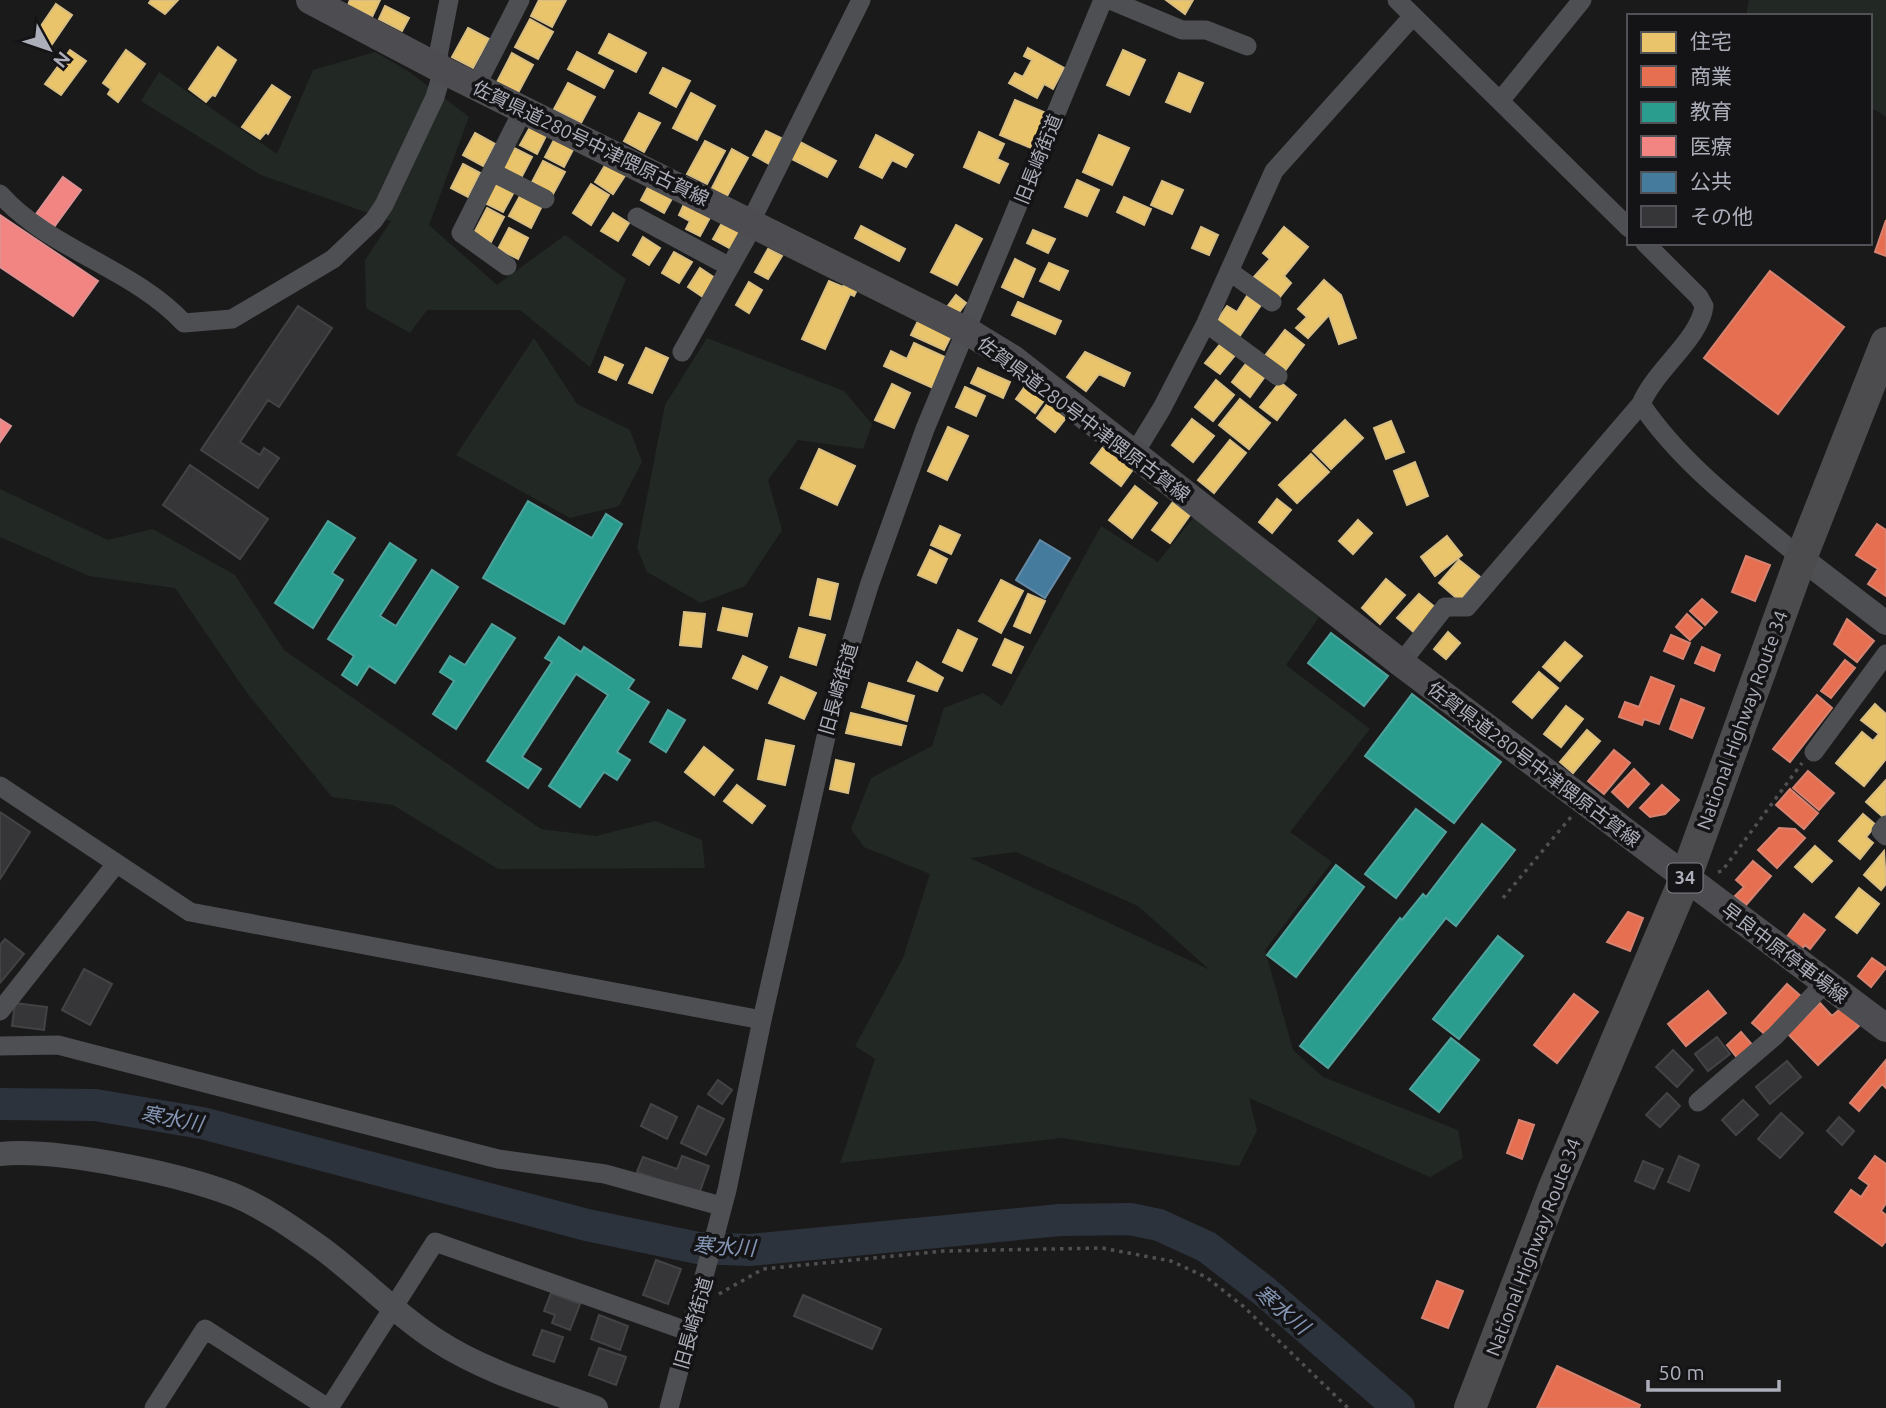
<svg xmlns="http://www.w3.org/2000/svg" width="1886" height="1408" font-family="Ubuntu,'Noto Sans JP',sans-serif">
  <rect width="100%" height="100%" fill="#1a1a1a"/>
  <path fill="#222924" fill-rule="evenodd" d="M1749 0H1886V117L1870 107V16H1746Z
    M375 52 408 71 469 117 429 225 497 285 565 235 626 279 590 367 520 310H427L410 333 366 308 365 260 391 221 261 175 141 101 159 72 277 154 313 70Z
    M534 338 577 404 630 430 642 462 619 506 570 518 456 455Z
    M707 338 844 391 872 424 863 449 798 440 768 480 782 530 745 586 701 603 647 572 637 548 665 405Z
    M0 489 108 540 153 529 235 575 284 650 541 829 596 836 655 821 702 840 705 868 498 869 393 805 332 797 247 693 175 588 89 576 0 537Z
    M1194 517 1319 617 1286 665 1370 729 1290 832 1332 862 1265 950 1293 1050 1323 1077 1458 1130 1463 1158 1430 1177 1249 1098 1257 1131 1239 1166 1062 1138 840 1163 875 1059 855 1046 903 958 930 874 864 847 851 829 871 778 932 746 944 708 983 693 1002 706 1101 526 1158 562ZM1016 852 1138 906 1210 970 970 858Z"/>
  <path fill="#e9c46a" stroke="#d7bd82" stroke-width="2" d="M151 0H178L165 14 149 3Z
    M350 0H380L372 17 348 5Z
    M539 0H566L552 27 531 16Z
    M1166 0H1193L1185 14Z
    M56 4 72 15 48 50 32 39Z
    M385 6 409 18 402 31 379 19Z
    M530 19 553 32 538 59 515 47Z
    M468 28 489 39 473 68 452 57Z
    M609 34 646 53 636 72 599 53Z
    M218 47 236 60 215 96 212 95 206 102 189 89Z
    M1028 48 1064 68 1053 89 1044 84 1037 98 1009 83 1015 73 1023 77 1032 60 1024 56Z
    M70 50 86 61 61 95 45 84Z
    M126 50 145 64 118 102 108 94 111 89 103 83Z
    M1123 50 1145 60 1129 95 1107 85Z
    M577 52 613 71 604 88 568 69Z
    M512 53 533 65 518 93 497 82Z
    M663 68 690 81 676 107 650 93Z
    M1179 73 1203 83 1190 112 1166 102Z
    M568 83 595 97 581 123 554 109Z
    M272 85 290 97 268 134 266 132 260 139 242 127Z
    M691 93 715 106 697 140 673 128Z
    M1015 100 1046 113 1031 148 1000 135Z
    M639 113 660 123 644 152 624 141Z
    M533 122 549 130 537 154 520 145Z
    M766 131 783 139 769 164 753 155Z
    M979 132 1004 144 997 159 1008 164 999 183 964 167Z
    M475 133 495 144 483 166 463 155Z
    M876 135 913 155 906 167 892 160 882 178 860 167Z
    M1099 135 1129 148 1112 185 1083 172Z
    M556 136 575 146 564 167 545 157Z
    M705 141 725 151 707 184 687 174Z
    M798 141 836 161 827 177 790 158Z
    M512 147 532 157 521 178 501 168Z
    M732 149 748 158 726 198 711 190Z
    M609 159 628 171 613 194 595 182Z
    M543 161 565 172 553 194 532 182Z
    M463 164 480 173 468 197 451 188Z
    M1077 180 1099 190 1087 216 1065 207Z
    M497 181 515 190 503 212 485 203Z
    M1162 181 1183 190 1172 214 1151 205Z
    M650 183 674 195 664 213 641 200Z
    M591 184 609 195 591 225 573 213Z
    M521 194 542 206 531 228 509 216Z
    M1124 197 1151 209 1144 225 1117 212Z
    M686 200 712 214 700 236 686 229 690 221 679 215Z
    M487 208 504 217 491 242 474 233Z
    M613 213 629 223 618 241 601 231Z
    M723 221 741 231 731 249 713 239Z
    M956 225 982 239 957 285 931 272Z
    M861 226 905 249 899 261 855 238Z
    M1201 227 1218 235 1209 255 1192 248Z
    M1284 227 1308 247 1284 276 1291 283 1279 298 1254 277 1270 259 1263 253Z
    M509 228 528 238 518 259 498 249Z
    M1033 230 1055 239 1048 253 1027 243Z
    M643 237 660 248 649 265 633 255Z
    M768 249 782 256 768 279 755 272Z
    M674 252 692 262 679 283 662 273Z
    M1015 259 1035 269 1023 297 1002 287Z
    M1049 263 1068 271 1059 290 1040 281Z
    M700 268 715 278 703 297 688 287Z
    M846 280 859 286 854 296 850 294 825 349 802 339 829 281 843 287Z
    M1324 280 1341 295 1356 338 1339 344 1329 315 1308 338 1296 328 1307 317 1298 309Z
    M749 282 762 290 749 313 736 305Z
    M956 295 966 303 957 315 947 307Z
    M1247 296 1261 305 1239 337 1216 322 1227 306 1237 312Z
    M1018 302 1061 321 1055 334 1012 315Z
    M919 319 952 334 944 350 911 335Z
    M1285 330 1304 345 1284 372 1264 357Z
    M914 343 947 358 933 388 884 366 891 351 907 359Z
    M1221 343 1236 354 1220 374 1205 363Z
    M646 348 668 358 652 393 629 383Z
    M1085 352 1130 373 1124 386 1099 374 1086 391 1067 377Z
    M605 357 623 365 616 380 599 372Z
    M1248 361 1266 375 1250 397 1232 382Z
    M978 368 1010 382 1003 398 971 383Z
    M1216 380 1234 395 1213 421 1195 407Z
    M1280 382 1296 395 1277 420 1260 407Z
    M892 384 910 393 894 428 875 420Z
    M1026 385 1045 399 1035 413 1016 399Z
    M965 387 985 396 976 416 956 407Z
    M1240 399 1270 423 1249 449 1219 425Z
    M1050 400 1069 414 1055 432 1037 418Z
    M1192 419 1214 436 1193 462 1172 445Z
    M1345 420 1363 438 1331 469 1313 451Z
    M1391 421 1404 452 1386 459 1374 428Z
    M948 427 968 436 947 480 928 471Z
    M1230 440 1246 453 1214 493 1198 480Z
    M1104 446 1134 468 1121 486 1091 463Z
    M819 449 855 466 837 505 801 488Z
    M1311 454 1329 472 1297 503 1279 485Z
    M1415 462 1428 496 1407 505 1394 471Z
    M1135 486 1157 503 1132 538 1109 520Z
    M1277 499 1291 510 1272 533 1259 522Z
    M1173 502 1190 515 1170 543 1152 530Z
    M1358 520 1372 533 1353 554 1339 541Z
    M940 526 960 535 951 554 931 545Z
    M1447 536 1462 555 1435 576 1421 557Z
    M930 550 947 559 936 583 918 575Z
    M1459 560 1480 577 1460 601 1439 583Z
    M818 579 838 584 830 619 810 615Z
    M1386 579 1405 595 1380 624 1362 608Z
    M1001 580 1023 591 1001 633 979 621Z
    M1028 594 1045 601 1030 633 1014 626Z
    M1419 594 1437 609 1416 634 1397 618Z
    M723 608 752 614 747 636 718 630Z
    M684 612 705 614 701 647 680 645Z
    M799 628 825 635 816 665 790 657Z
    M958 630 977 639 962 671 943 662Z
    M1448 632 1460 643 1446 659 1434 649Z
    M1005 639 1023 647 1011 673 993 665Z
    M1565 642 1582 656 1560 681 1543 667Z
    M743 656 767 667 757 689 733 678Z
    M917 662 943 678 937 691 908 681Z
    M1539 672 1558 688 1532 718 1513 702Z
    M781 677 816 693 804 719 769 703Z
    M869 683 914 696 907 721 862 707Z
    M1875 704 1886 714V759L1864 786 1836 763 1862 732 1873 741 1879 734 1861 720Z
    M1566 706 1583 719 1561 747 1544 734Z
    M851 713 906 726 901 745 846 733Z
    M1587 730 1600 741 1573 773 1560 762Z
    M766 740 794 746 785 785 758 779Z
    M704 747 733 770 714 795 685 772Z
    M836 760 854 764 848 793 830 789Z
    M1886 780V814L1883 817 1866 802Z
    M737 785 765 806 752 823 724 801Z
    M1863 814 1876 825 1866 837 1873 843 1860 859 1839 841Z
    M1815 846 1832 861 1812 882 1795 867Z
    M1884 851 1886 884 1881 890 1864 875Z
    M1859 888 1879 904 1857 933 1836 917Z"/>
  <path fill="#e76f51" stroke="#d58270" stroke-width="2" d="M1886 220V256L1875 252Z
    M1770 271 1844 327 1778 414 1704 358Z
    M1877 524 1886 530V596L1868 584 1878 569 1856 555Z
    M1746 556 1770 565 1755 601 1732 592Z
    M1702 599 1717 612 1705 625 1690 611Z
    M1687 614 1702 628 1690 640 1676 627Z
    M1847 619 1874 641 1857 662 1834 644Z
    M1671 635 1690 643 1683 659 1664 651Z
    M1702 647 1720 655 1714 671 1695 663Z
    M1845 660 1855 668 1831 698 1821 691Z
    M1651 677 1674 686 1659 724 1644 719 1642 725 1619 717 1625 702 1639 707Z
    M1817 695 1832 708 1790 762 1773 749Z
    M1681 699 1704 708 1692 738 1670 729Z
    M1614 750 1630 763 1604 794 1588 781Z
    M1634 769 1649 784 1628 807 1612 792Z
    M1808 771 1834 793 1819 810 1793 788Z
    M1662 785 1679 800 1665 814 1650 817 1640 808Z
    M1790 789 1818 813 1804 829 1776 805Z
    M1779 828 1795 829 1805 838 1777 868 1758 850Z
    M1753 861 1771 876 1746 905 1735 896 1744 887 1736 880Z
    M1628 912 1643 918 1630 951 1607 942Z
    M1804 914 1825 930 1810 949 1805 945 1801 950 1786 938Z
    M1872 958 1886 968 1871 987 1858 976Z
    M1787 984 1802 997 1768 1037 1752 1023Z
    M1708 991 1726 1013 1686 1046 1668 1024Z
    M1574 994 1598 1012 1557 1063 1534 1045Z
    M1820 1003 1832 1016 1841 1008 1859 1026 1818 1065 1788 1034Z
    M1741 1032 1754 1047 1739 1060 1727 1045Z
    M1886 1060V1088L1882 1084 1859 1111 1850 1103Z
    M1519 1120 1534 1125 1522 1159 1507 1153Z
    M1875 1156 1886 1164V1203L1881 1211 1886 1215V1241L1882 1246 1835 1212 1851 1190 1861 1197 1869 1185 1859 1178Z
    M1437 1281 1463 1291 1448 1328 1422 1318Z
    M1557 1366 1640 1405 1639 1408H1537Z"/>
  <path fill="#2a9d8f" stroke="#51a29c" stroke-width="2" d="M528 501 592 538 606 514 622 524 564 624 483 578Z
    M328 521 355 538 332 573 343 580 313 628 275 603Z
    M390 543 416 560 380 616 396 626 432 570 458 587 395 683 369 666 357 685 342 675 354 656 328 639Z
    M492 624 515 638 456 729 433 714 454 681 440 672 450 656 465 665Z
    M1331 633 1388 676 1364 706 1308 663Z
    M559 637 581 652 584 647 634 680 628 689 649 702 617 752 630 760 617 780 604 772 580 807 549 786 608 695 576 674 522 757 541 769 528 788 487 761 552 662 545 658Z
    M1412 694 1501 762 1454 823 1365 756Z
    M668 710 685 720 666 752 650 742Z
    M1416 809 1446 832 1396 898 1365 874Z
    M1482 824 1515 850 1456 926 1446 918 1328 1068 1300 1046 1400 918 1402 920 1423 894 1426 897Z
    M1336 865 1364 887 1296 977 1267 955Z
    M1498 936 1523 956 1459 1039 1433 1019Z
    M1451 1038 1479 1060 1439 1112 1410 1089Z"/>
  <path fill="#f28482" stroke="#dd9193" stroke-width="2" d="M63 177 81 190 54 227 36 214Z
    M0 215 98 281 73 316 0 267Z
    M0 419 11 426 0 442Z"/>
  <path fill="#457b9d" stroke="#648aa6" stroke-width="2" d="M1040 540 1070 558 1045 598 1016 580Z"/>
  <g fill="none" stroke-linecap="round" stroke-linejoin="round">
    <path stroke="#2d333c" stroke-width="32" d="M0 1104 95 1105 202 1123 587 1225 698 1248 750 1250 1060 1220 1130 1219 1159 1225 1207 1247 1264 1291 1399 1408"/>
  </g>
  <path fill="#363638" stroke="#434346" stroke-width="2" d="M298 306 332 328 279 407 268 400 240 442 260 455 264 448 279 458 258 488 201 450Z
    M190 465 268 519 240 559 163 505Z
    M0 812 30 832 0 879Z
    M5 939 24 954 0 983V945Z
    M84 969 112 984 90 1025 62 1010Z
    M15 1003 47 1007 44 1030 12 1026Z
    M1717 1037 1730 1054 1708 1071 1695 1054Z
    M1673 1050 1693 1070 1677 1087 1656 1067Z
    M1787 1061 1801 1077 1770 1104 1756 1087Z
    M718 1080 732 1090 722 1104 708 1094Z
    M1667 1093 1680 1106 1660 1127 1646 1115Z
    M1743 1100 1758 1115 1736 1135 1722 1120Z
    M651 1104 677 1117 667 1139 641 1126Z
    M698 1106 724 1119 706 1155 681 1143Z
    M1781 1113 1803 1133 1780 1158 1758 1139Z
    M1839 1117 1854 1131 1842 1145 1827 1131Z
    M682 1156 709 1166 699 1194 637 1172 643 1157 677 1169Z
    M1679 1156 1699 1165 1689 1191 1668 1182Z
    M1643 1161 1663 1169 1654 1189 1635 1181Z
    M656 1260 681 1269 668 1304 643 1295Z
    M551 1293 580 1304 570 1330 552 1323 555 1315 544 1311Z
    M803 1295 881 1329 872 1349 794 1316Z
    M599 1315 628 1326 620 1350 591 1339Z
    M542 1330 563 1337 554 1362 533 1355Z
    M599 1348 626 1357 616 1385 589 1375Z"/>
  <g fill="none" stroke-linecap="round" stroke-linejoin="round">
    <path stroke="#505054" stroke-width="3.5" stroke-dasharray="3.5 5" stroke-linecap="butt" d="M1718 872 1722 871 1802 763
      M1503 898 1571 817
      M719 1294 763 1269 944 1251 1102 1248 1171 1261 1206 1277 1243 1306 1348 1408"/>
    <path stroke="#4e4f53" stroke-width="19" d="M1110 0 1182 30H1206L1247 46
      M1397 0 1629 228
      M476 86 520 0
      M1500 101 1582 0
      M492 172 545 199
      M0 194C50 250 133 268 184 323L232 319 333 259 374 220 384 205 435 97 443 70 438 56 449 0
      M637 217 730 267
      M1645 243 1699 297 1704 306C1700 339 1654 371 1641 404 1682 465 1745 511 1801 558
      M507 266 461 233 523 110
      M1229 271 1272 302
      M1206 323 1278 376
      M682 352 749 233 750 223 861 0
      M1134 454 1162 408 1206 323 1274 171 1413 16
      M1401 663 1445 607H1467L1641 404
      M1814 752 1886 654
      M0 786 190 912 762 1020
      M1886 825 1881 831 1886 836
      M0 1011 116 864
      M0 1046 58 1045 498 1159 605 1174 721 1206
      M1698 1102 1775 1036 1825 983
      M154 1408 205 1329 328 1408
      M329 1408 435 1242 690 1332
      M669 1408 727 1190 762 1020 837 688 870 583 925 429 1103 0"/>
    <path stroke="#4e4f53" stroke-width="24" d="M1801 558 1886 623
      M0 1154C58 1148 179 1174 234 1195 265 1208 293 1228 320 1247 360 1276 394 1313 436 1340 485 1372 542 1388 596 1408"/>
    <path stroke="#4d4d51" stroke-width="28" d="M310 0 443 70 967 331 1013 359 1401 663 1886 1028"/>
    <path stroke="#4c4c4f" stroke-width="32" d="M1470 1408 1554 1188 1685 879 1801 558 1886 343"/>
  </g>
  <g text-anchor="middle" stroke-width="7" stroke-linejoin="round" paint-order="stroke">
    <rect fill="#141416" stroke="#7e8089" stroke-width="2" x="1667.5" y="863.5" width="35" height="29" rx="5"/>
    <g font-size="18" font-weight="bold" fill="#acaeba">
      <text x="1685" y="884">34</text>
    </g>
    <g font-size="19" fill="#acaeba" stroke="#141416">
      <text transform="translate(591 143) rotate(26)" y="7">佐賀県道280号中津隈原古賀線</text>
      <text transform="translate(1038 159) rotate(-68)" y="7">旧長崎街道</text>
      <text transform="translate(1084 419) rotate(37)" y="7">佐賀県道280号中津隈原古賀線</text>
      <text transform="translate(838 689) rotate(-74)" y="7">旧長崎街道</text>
      <text transform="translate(1742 720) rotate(-70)" y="7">National Highway Route 34</text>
      <text transform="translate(1534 764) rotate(37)" y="7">佐賀県道280号中津隈原古賀線</text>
      <text transform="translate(1785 953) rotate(37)" y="7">早良中原停車場線</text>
      <text transform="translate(1533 1247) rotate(-69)" y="7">National Highway Route 34</text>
      <text transform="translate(693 1323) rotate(-74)" y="7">旧長崎街道</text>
    </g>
    <g font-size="21" font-style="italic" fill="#8496b4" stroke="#141416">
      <text transform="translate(172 1119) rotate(10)" y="7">寒水川</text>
      <text transform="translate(724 1247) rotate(3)" y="7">寒水川</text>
      <text transform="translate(1282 1310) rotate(40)" y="7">寒水川</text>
    </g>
  </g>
  <rect x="1627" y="14" width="245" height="231" fill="#141416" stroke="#515258" stroke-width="2"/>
  <rect x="1641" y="32" width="35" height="21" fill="#e9c46a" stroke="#515258" stroke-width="2"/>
  <text x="1690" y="49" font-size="21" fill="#acaeba">住宅</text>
  <rect x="1641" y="66" width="35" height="21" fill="#e76f51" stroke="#515258" stroke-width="2"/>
  <text x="1690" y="84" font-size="21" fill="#acaeba">商業</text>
  <rect x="1641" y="102" width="35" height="21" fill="#2a9d8f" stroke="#515258" stroke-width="2"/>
  <text x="1690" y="119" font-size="21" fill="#acaeba">教育</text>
  <rect x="1641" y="136" width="35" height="21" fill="#f28482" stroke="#515258" stroke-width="2"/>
  <text x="1690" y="154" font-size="21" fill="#acaeba">医療</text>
  <rect x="1641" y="172" width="35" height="21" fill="#457b9d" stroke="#515258" stroke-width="2"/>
  <text x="1690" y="189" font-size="21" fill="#acaeba">公共</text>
  <rect x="1641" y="206" width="35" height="21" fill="#363638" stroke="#515258" stroke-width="2"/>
  <text x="1690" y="224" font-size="21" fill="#acaeba">その他</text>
  <g transform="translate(49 49) rotate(130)" stroke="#141416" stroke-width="5" paint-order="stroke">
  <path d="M0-5L12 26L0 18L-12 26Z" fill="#acaeba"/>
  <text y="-10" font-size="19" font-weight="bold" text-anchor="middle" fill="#acaeba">N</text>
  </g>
  <path d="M1648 1380v10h131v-10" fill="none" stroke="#acaeba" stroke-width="3.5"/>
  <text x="1658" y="1380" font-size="21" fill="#acaeba" stroke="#141416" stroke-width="5" paint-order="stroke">50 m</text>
</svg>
